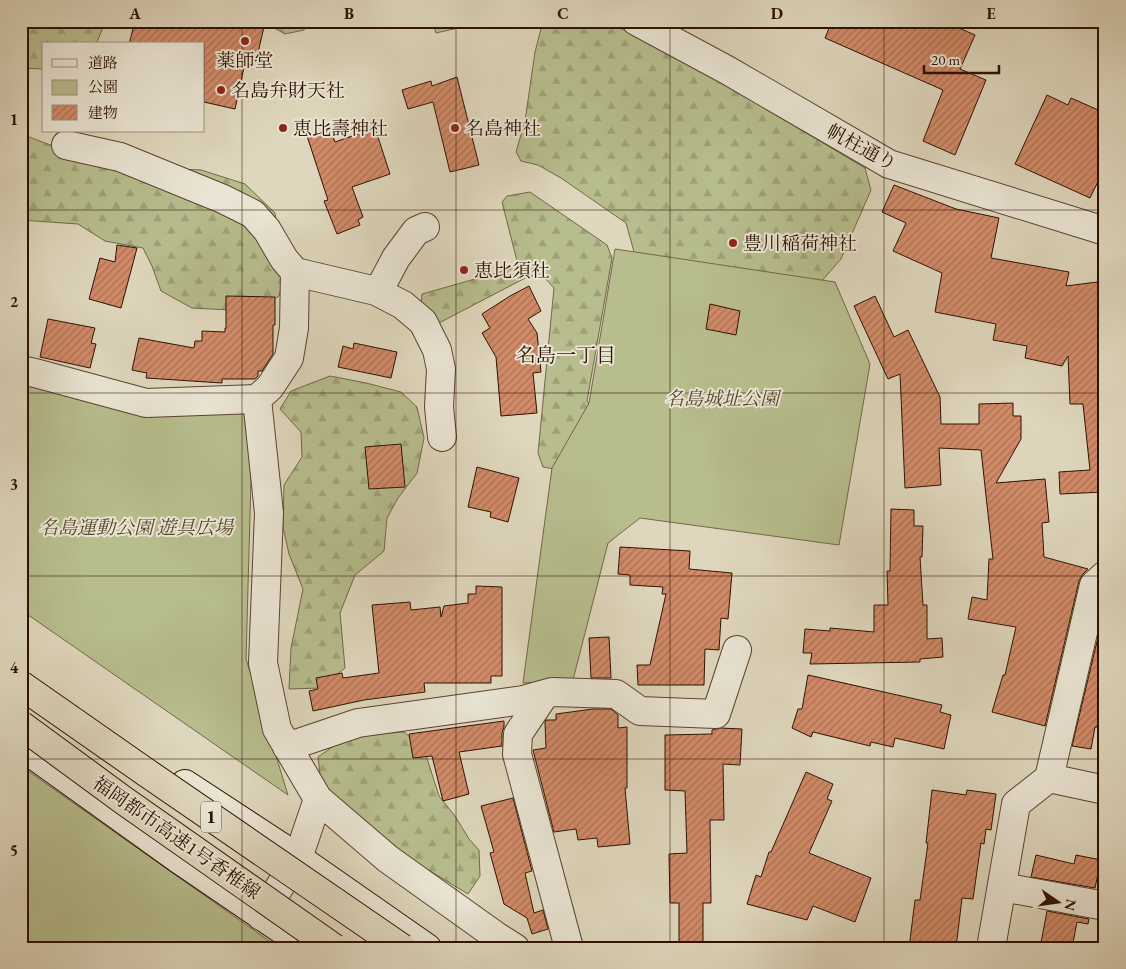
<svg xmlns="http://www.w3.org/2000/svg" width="1126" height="969" font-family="'EB Garamond','Noto Serif JP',serif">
  <defs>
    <pattern id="grass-tufts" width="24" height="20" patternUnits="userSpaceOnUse" patternTransform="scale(1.25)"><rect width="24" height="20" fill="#b7bd8d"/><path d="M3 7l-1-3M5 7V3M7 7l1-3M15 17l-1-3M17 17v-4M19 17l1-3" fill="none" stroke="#9ea178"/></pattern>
    <pattern id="forest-firs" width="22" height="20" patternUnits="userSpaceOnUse" patternTransform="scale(1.25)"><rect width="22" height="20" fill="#b7bd8d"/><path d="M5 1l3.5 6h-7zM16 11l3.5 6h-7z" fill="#9ea178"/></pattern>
    <pattern id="building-hatch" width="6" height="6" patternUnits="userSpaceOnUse" patternTransform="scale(1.25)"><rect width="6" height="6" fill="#d28b69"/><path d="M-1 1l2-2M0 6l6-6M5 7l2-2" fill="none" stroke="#ab7054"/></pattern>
  </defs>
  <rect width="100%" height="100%" fill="#dfd7bd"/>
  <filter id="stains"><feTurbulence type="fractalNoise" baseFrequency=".004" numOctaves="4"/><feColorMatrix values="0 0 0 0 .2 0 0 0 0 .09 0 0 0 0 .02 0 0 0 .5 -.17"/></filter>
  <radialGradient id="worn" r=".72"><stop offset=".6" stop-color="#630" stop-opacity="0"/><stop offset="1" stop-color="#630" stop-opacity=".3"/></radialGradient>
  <path fill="url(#grass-tufts)" stroke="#726747" d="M432 21H489L436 33Z"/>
  <path fill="url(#forest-firs)" stroke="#726747" d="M21 21H106L96 44H44V69L21 68Z
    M262 21H306L304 30 285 34Z
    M543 21H607L716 79 865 168 871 190 841 259 821 282 636 259 626 223 561 178 538 165 521 161 516 152 525 121 535 52Z
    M21 134 53 146 112 166 201 170 245 184 275 213 284 275 279 296 254 310H231L192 308 161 291 152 266 143 248 105 241 78 224 21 220Z
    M530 192 607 245 612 258 587 401 604 424 564 471 543 467 538 453 554 288 543 276H529L439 323 432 321 421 307 422 294 514 268 517 261 502 202 507 196Z
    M330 376 366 383 401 392 417 407 424 438 417 473 398 498 387 518 384 551 355 575 340 613 345 668 320 688 289 689 291 648 303 589 289 554 283 527 284 485 302 457 301 432 280 409 291 391Z
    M404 732 424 749 439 796 455 816 469 839 479 850 480 876 468 894 407 857 355 816 321 783 318 757 335 745 371 733Z"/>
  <path fill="#b7bd8d" stroke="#726747" d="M615 249 835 282 870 364 839 545 640 518 608 543 573 680 523 683 552 468 589 403Z
    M21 378 253 408 246 659 288 795 21 610Z
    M21 766 279 948H21Z"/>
  <path fill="url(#building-hatch)" stroke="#2e1101" d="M135 21H238L264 27 256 61 246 58 235 109 204 102V44H129Z
    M832 21H962L959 28 975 35 960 69 986 80 955 155 923 141 943 90 825 38Z
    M457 77 479 165 450 172 433 102 408 109 402 90 431 81 432 86Z
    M1047 95 1068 105 1071 98 1105 113V167L1090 198 1015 164Z
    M330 128 335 142 375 128 390 174 352 187 363 217 358 220 360 225 337 234 324 201 328 200 307 136Z
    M894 185 956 209 999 218 991 258 1069 272 1066 286 1105 281V492L1060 494 1059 472 1090 470 1083 404H1070L1068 356 1062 366 1025 358 1027 346 993 340 996 324 935 312 942 273 893 251 906 223 882 212Z
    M117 245 137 248 121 308 89 299 100 258 115 262Z
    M529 286 541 311 528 319 537 333 541 372 533 373 537 413 501 416 496 357 482 333 490 328 482 314 510 296Z
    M226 296 275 297V325H273V354L262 371H258V376L255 379H222V383L146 378 147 373 132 370 139 338 194 348 195 341H202V331L225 332V328H226Z
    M875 296 894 337 908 330 940 397 941 424H979V404L1013 403V416H1021V439L996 483 1045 479 1049 522 1042 523 1044 557 1088 569 1083 574 1079 581 1045 726 992 712 1003 675H1005L1016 627 968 619 972 597 987 600 989 559H993L981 450 939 448 941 485 905 488 900 374 888 379 854 306Z
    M710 304 740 311 736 335 706 329Z
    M48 319 95 328 91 343 96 344 90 368 40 357Z
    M354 343 397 352 391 378 338 367 343 346 353 349Z
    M401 444 405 487 369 489 365 447Z
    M477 467 519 478 508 522 490 517 491 512 468 507Z
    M891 509 914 510V526H923L922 557H920L923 605H927V639L942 638 943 657 920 659V662L810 664 812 653H803L805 629 830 631V628L874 632V605H888L887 571H890Z
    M620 547 690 551 689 569 732 573 728 619 721 618 719 650 705 649 704 685H638L637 665H650L666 594H662L663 587 630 585V575L618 574Z
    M476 586 502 587V676H491V683H424L425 692 364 700 313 711 309 691 318 689 316 678 342 673 343 678 379 673 372 605 410 602 411 610 440 607 441 617 444 606 468 603V594H476Z
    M1105 608V684L1097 727H1095L1091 749 1072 746Z
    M609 637 611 678H591L589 638Z
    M808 675 942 705 940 712 951 715 944 749 895 738 893 747 871 742 870 746 813 732 811 737 792 728 798 709H802Z
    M593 709H611L618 715V728L627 727V788H625L630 844 598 847 597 838 578 840 576 829 554 832 533 750 546 748 545 722 546 720H556V714Z
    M504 721V727L502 733V746L459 752 469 794 443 801 432 756 413 758 409 734Z
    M720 728 742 729 740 765 723 764 724 820H710L711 903H703V948H679V903H670L669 854 687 853 685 791 665 790V735L712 734V730Z
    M806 772 833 784 827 799 832 801 809 853 871 878 855 922 813 906 807 920 747 904 756 875 761 877 769 852H771Z
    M932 790 966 795 967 790 996 794 991 830 986 829 984 844 981 843 973 899 962 898 956 948H909L915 900H920L928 843H926Z
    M513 798 532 871 525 873 534 913 543 910 548 929 532 934 527 918 504 904 490 853 494 852 481 806Z
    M1036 855 1074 864 1076 855 1101 860 1095 888 1031 877Z
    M1047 911 1089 919 1088 924 1077 922 1072 948H1040Z"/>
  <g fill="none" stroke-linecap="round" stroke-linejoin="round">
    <g stroke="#5a4230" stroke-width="30">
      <path id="street" d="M636 21 727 70 889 164 1105 231
        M66 145 120 157 223 199 253 214 267 230 284 259 295 272 376 291 403 305 423 322 437 350 441 369 439 407 442 437
        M378 292 396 258 416 231 425 227
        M21 370 35 373 146 403 257 399 269 513 263 663 277 729 318 799 388 859 496 936 515 948
        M257 399 270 387 289 358 294 328 295 272
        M545 694 518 734 517 754 569 948
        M287 747 358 723 523 700 552 692 616 694 640 711 716 714 737 650
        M1049 778 1105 790
        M1002 887 1105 906
        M261 916 298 858 318 799
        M991 948 1016 804 1049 778 1094 585 1105 575"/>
    </g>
    <g stroke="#2e1101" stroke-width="30">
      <path id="secondary" d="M21 746 177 858 309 948
        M185 784 298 858 427 948"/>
    </g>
    <use href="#street" stroke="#eae5d4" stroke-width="28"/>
    <use href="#secondary" stroke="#eae5d4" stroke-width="28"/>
    <g stroke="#2e1101" stroke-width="30" stroke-linecap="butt">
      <path id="highway-bridge" d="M21 685 147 773 402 948
        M21 725 123 800 334 948"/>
    </g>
    <use href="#highway-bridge" stroke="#dfd7bd" stroke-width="28"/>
  </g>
  <path fill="none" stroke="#2e1101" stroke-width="1" stroke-opacity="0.55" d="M242 21V948M456 21V948M670 21V948M884 21V948M21 210H1105M21 393H1105M21 576H1105M21 759H1105"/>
  <g fill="#8f2418" stroke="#eae5d4" stroke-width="2">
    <circle cx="245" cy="41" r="5"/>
    <circle cx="221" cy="90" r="5"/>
    <circle cx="283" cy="128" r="5"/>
    <circle cx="455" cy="128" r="5"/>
    <circle cx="733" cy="243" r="5"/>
    <circle cx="464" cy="270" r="5"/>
  </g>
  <g text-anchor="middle" stroke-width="4" stroke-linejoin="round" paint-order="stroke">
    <rect fill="#eae5d4" stroke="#665140" stroke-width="1" x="201" y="801.5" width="20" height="31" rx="4"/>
    <g font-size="18" font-weight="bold" fill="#2e1101">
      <text x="211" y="823">1</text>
    </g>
    <g font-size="19" fill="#2e1101" stroke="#eae5d4" text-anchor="start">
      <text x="245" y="67" text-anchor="middle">薬師堂</text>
      <text x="231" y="97">名島弁財天社</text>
      <text x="293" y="135">恵比壽神社</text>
      <text x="465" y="135">名島神社</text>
      <text x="743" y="250">豊川稲荷神社</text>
      <text x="474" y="277">恵比須社</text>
    </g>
    <g font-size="19" fill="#2e1101" stroke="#eae5d4">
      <text transform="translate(862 147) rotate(28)" y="7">帆柱通り</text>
      <text transform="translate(177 837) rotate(35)" y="7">福岡都市高速1号香椎線</text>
    </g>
    <g font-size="19" font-style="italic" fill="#57452b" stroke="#eae5d4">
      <text x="722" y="405">名島城址公園</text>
      <text x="136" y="534">名島運動公園 遊具広場</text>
    </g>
    <g font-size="20" fill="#2e1101" stroke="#eae5d4">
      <text x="566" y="362">名島一丁目</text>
    </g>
  </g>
  <rect width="1126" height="969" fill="none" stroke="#dfd7bd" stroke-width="55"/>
  <rect x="42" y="42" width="162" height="90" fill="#eae5d4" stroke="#9f9080"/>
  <rect x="52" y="59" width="25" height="8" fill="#eae5d4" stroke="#9f9080"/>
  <text x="88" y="68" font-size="15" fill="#2e1101">道路</text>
  <rect x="52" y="80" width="25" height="15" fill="#b7bd8d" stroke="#9f9080"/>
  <text x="88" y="92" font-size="15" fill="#2e1101">公園</text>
  <rect x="52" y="105" width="25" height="15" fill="url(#building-hatch)" stroke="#9f9080"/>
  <text x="88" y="118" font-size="15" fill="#2e1101">建物</text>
  <g transform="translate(1058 902) rotate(103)" stroke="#eae5d4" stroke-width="4" paint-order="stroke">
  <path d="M0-4L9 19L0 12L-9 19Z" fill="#2e1101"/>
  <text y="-8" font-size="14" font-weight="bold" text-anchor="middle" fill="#2e1101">N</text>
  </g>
  <path d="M924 65v8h75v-8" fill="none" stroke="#2e1101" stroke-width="2.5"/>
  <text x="931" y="65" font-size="15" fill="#2e1101" stroke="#eae5d4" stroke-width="4" paint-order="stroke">20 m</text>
  <rect x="28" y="28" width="1070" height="914" fill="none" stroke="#2e1101" stroke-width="2"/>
  <g font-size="16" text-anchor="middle" font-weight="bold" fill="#2e1101">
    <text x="135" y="19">A</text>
    <text x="349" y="19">B</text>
    <text x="563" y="19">C</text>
    <text x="777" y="19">D</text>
    <text x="991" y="19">E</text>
    <text x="14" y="125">1</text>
    <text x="14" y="307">2</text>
    <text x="14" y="490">3</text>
    <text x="14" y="673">4</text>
    <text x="14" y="856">5</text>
  </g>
  <rect width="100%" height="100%" filter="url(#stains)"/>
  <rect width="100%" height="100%" fill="url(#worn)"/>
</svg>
